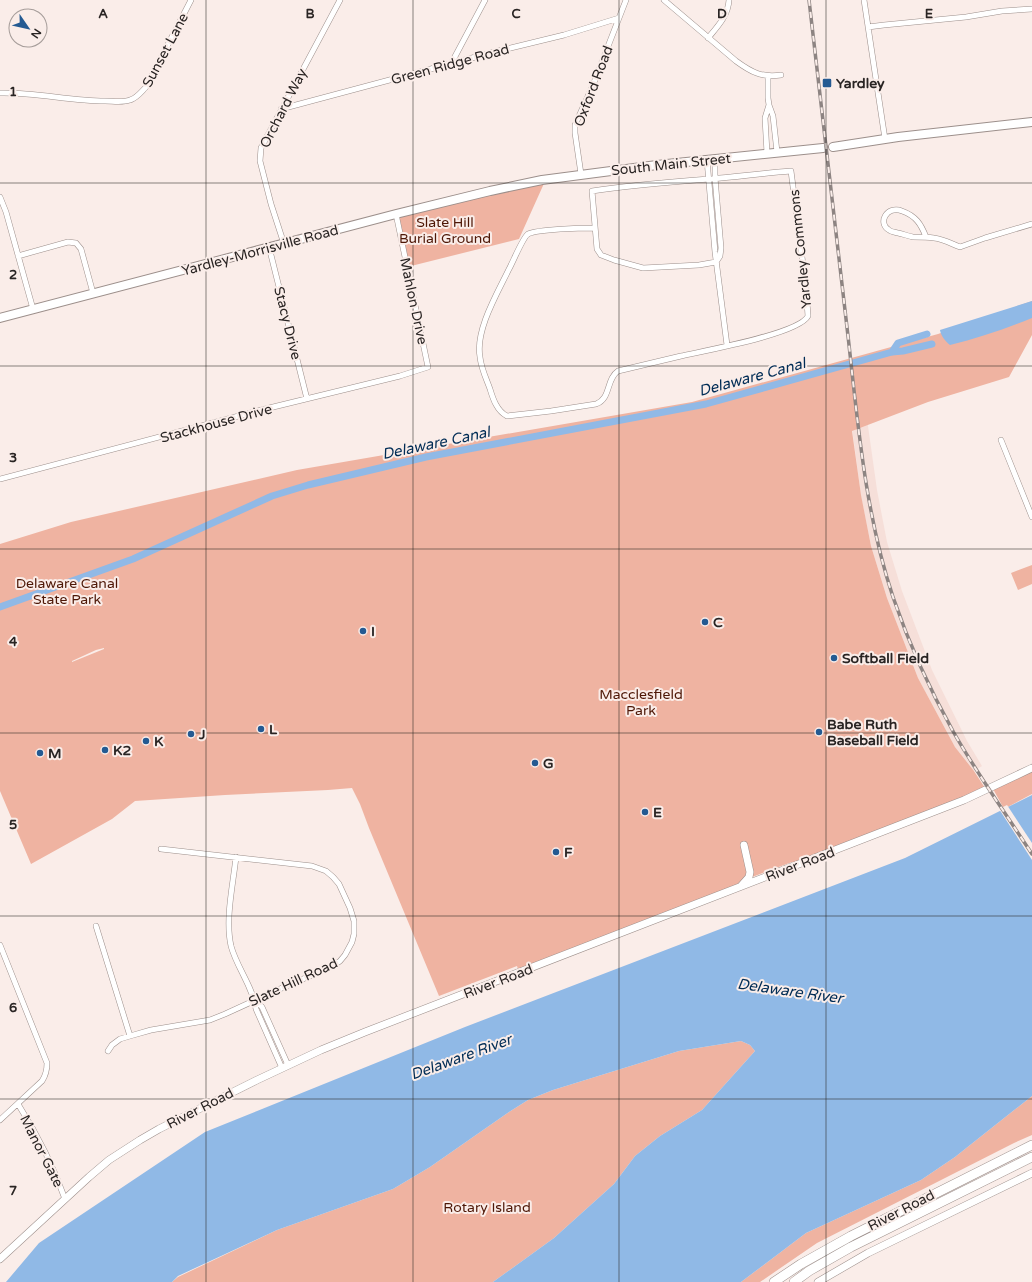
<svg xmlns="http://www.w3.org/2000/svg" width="1032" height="1282" font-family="'Varela Round',sans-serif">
  <rect width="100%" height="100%" fill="#faede9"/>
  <path fill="#f6dfd9" d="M864 379 868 426 877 490 887 542 902 591 932 670 967 741 982 766 974 771 955 747 918 678 887 598 871 546 861 496 846 382Z"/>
  <path fill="#efb3a1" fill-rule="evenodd" d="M546 179 519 239 407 267 396 214Z
    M1032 301V335L1009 377 928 402 852 431 861 495 871 546 887 598 918 678 955 747 974 771 985 788 797 862H792L739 882 738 885 518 969 517 966 439 996 369 828 360 804 352 788 328 790 225 795 135 801 112 819 31 864 0 791V544L71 522 297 470 692 402 938 334ZM104 648V649L72 662V661L96 650Z
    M1032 565V584L1018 590 1011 573Z
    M1032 768V794L1004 809 992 787Z
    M741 1041 750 1045 755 1051 702 1110 660 1136 635 1156 614 1184 554 1238 493 1282H172L178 1277 277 1230 393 1189 430 1167 509 1112 528 1100 553 1090 679 1051Z
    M1032 1096V1135L1014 1143 817 1243 760 1282H741L806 1233 921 1180 955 1157Z"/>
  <path fill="#90b9e6" d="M1032 301V318C1005 329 978 338 950 345 945 341 941 336 940 330Z
    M1032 795V1096L955 1157 921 1180 806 1233 741 1282H493L554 1238 614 1184 635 1156 660 1136 702 1110 755 1051 750 1045 741 1041 679 1051 553 1090 528 1100 509 1112 430 1167 393 1189 277 1230 178 1276 172 1282H6L39 1243 205 1132 465 1027 905 858Z"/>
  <path fill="#faede9" d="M1007 805 1032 843V860L999 809Z"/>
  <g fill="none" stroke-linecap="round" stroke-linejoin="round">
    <path stroke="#90b9e6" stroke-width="7" d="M892 352 898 343 927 334
      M0 607 133 559 272 496 308 485 426 457 706 404 892 352 903 351 932 344"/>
    <g stroke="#9c8f8b" stroke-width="6">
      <path id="street" d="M664 0 736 61C751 72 762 78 781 75
        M864 0 885 139
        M868 27 884 25 966 17 1002 11 1032 9
        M708 38C718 26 728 16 729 0
        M451 64 485 0
        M768 76V98L769 105 773 116 777 152
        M0 93C35 92 70 101 105 101 113 101 122 103 130 100 137 98 141 92 146 87L191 0
        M281 109 498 51 564 35 619 18
        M767 153 765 118 769 105
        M707 160 715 252 727 345
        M581 174 575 133V125L593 85 626 0
        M0 197 6 212 33 309
        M595 228C582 228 538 229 528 234 523 237 513 262 509 269 498 292 475 330 480 357 481 368 486 378 490 389 493 399 497 411 507 416L551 411 596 404C611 399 606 379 618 371 639 366 660 361 681 356 703 351 799 334 808 316L806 288 791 171C764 173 736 177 709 179 670 182 631 185 592 191L597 249 601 255 614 260 643 268 699 265 716 262 720 256 721 248 715 178V159
        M926 237C921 224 916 216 902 211 887 205 877 223 889 230 891 232 895 232 898 233 903 234 908 236 913 237 920 237 927 237 934 238 943 239 952 244 960 247L985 238 1032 224
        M284 244 271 204 260 161 261 148 340 0
        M269 247 307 399
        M18 256 68 242 76 243 81 249 93 293
        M1001 440 1032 517
        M0 479 265 409 400 376 428 367 396 214
        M236 857C233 885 225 919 231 946 237 968 253 987 256 1009L282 1068
        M96 926 130 1036
        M0 945 47 1063C47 1070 46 1075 42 1081L0 1120
        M255 1000 262 1007 288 1065
        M108 1051 112 1045 120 1039 130 1036 151 1030 210 1020 225 1014 282 988 333 966 340 961 345 955 352 942 354 934V921L350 908 339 884 333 877 326 871 312 866 161 849
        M18 1104C37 1134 53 1165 65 1199"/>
    </g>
    <g stroke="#9c8f8b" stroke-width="8">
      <path id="secondary" d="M741 886 749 877 750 872 744 845
        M0 1259 89 1177 109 1160 140 1140 159 1129 257 1080 321 1050 365 1032 964 800 1032 768
        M818 1282 868 1253 1032 1173"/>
    </g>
    <g stroke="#9c8f8b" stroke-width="10">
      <path id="primary" d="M833 147 898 137 1032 122
        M0 318 396 214 490 191 542 180 657 165 823 148"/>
    </g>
    <g stroke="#9c8f8b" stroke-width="10">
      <path id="highway" d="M774 1282 801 1264 851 1236 1032 1145
        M794 1282 809 1271 851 1247 1032 1157"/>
    </g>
    <use href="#street" stroke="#fff" stroke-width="5"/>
    <use href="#secondary" stroke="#fff" stroke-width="7"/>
    <use href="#primary" stroke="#fff" stroke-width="8"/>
    <use href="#highway" stroke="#fff" stroke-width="9"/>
    <g stroke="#8d8482" stroke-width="3.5">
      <path id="rail" d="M809 0C822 112 835 224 848 336 858 424 865 513 893 597 909 644 930 690 954 733 978 775 1006 814 1032 854"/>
    </g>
    <use href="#rail" stroke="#faede9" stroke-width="2" stroke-dasharray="6" stroke-linecap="butt"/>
  </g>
  <path fill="none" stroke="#292423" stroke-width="1" stroke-opacity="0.55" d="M206 0V1282M413 0V1282M619 0V1282M826 0V1282M0 183H1032M0 366H1032M0 549H1032M0 733H1032M0 916H1032M0 1099H1032"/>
  <g fill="#245a92" stroke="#faede9" stroke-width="1.5">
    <rect x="822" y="78" width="10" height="10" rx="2"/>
    <circle cx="705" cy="622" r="4"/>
    <circle cx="363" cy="631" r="4"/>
    <circle cx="834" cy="658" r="4"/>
    <circle cx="261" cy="729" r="4"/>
    <circle cx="819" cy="732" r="4"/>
    <circle cx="191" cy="734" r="4"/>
    <circle cx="146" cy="741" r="4"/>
    <circle cx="105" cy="750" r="4"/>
    <circle cx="40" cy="753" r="4"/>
    <circle cx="535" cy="763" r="4"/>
    <circle cx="645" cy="812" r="4"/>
    <circle cx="556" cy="852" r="4"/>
  </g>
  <g text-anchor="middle" stroke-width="4" stroke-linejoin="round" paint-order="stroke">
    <g font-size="14" fill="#292423" stroke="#faede9">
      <text transform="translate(165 50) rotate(-62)" y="5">Sunset Lane</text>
      <text transform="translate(450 64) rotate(-15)" y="5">Green Ridge Road</text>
      <text transform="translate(593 86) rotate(-69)" y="5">Oxford Road</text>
      <text transform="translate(283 108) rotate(-63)" y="5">Orchard Way</text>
      <text transform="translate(671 164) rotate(-6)" y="5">South Main Street</text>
      <text transform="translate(800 249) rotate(-96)" y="5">Yardley Commons</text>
      <text transform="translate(260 250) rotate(-15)" y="5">Yardley-Morrisville Road</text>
      <text transform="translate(414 301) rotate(78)" y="5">Mahlon Drive</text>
      <text transform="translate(288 323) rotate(76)" y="5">Stacy Drive</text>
      <text transform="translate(216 423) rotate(-15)" y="5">Stackhouse Drive</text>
      <text transform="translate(800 864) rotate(-21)" y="5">River Road</text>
      <text transform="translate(498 981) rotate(-21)" y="5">River Road</text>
      <text transform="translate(293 982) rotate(-25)" y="5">Slate Hill Road</text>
      <text transform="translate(200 1108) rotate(-27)" y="5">River Road</text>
      <text transform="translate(42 1151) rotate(63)" y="5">Manor Gate</text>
      <text transform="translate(901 1210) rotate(-27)" y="5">River Road</text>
    </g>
    <g font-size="14" font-weight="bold" fill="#292423" stroke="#faede9" text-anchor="start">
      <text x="836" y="88">Yardley</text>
      <text x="713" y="627">C</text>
      <text x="371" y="636">I</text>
      <text x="842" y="663">Softball Field</text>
      <text x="827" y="729">Babe Ruth<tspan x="827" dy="16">Baseball Field</tspan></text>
      <text x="269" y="734">L</text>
      <text x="199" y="739">J</text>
      <text x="154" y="746">K</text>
      <text x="113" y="755">K2</text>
      <text x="48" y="758">M</text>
      <text x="543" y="768">G</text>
      <text x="653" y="817">E</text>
      <text x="564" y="857">F</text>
    </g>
    <g font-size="14" fill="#4e1706" stroke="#faede9">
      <text x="445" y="227">Slate Hill<tspan x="445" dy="16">Burial Ground</tspan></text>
      <text x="67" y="588">Delaware Canal<tspan x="67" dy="16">State Park</tspan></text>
      <text x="641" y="699">Macclesfield<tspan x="641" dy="16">Park</tspan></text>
      <text x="487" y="1212">Rotary Island</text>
    </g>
    <g font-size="15" font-style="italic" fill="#002c55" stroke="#faede9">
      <text transform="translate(752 377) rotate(-15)" y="5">Delaware Canal</text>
      <text transform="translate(436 443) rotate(-12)" y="5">Delaware Canal</text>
      <text transform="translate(790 991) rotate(8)" y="5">Delaware River</text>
      <text transform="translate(461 1057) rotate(-20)" y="5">Delaware River</text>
    </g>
  </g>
  <g font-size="13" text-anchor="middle" font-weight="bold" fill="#292423" stroke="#faede9" stroke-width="4" stroke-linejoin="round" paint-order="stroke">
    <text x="103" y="18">A</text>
    <text x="310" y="18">B</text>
    <text x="516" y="18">C</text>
    <text x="722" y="18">D</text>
    <text x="929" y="18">E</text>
    <text x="13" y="96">1</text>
    <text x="13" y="279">2</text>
    <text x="13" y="462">3</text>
    <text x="13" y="646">4</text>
    <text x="13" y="829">5</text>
    <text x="13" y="1012">6</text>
    <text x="13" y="1195">7</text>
  </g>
  <g transform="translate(28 28) rotate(124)"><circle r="19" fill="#faede9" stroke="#a69d9a"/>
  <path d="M0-3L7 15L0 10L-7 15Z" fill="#245a92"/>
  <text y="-6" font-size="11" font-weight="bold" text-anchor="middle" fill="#292423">N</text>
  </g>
</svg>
